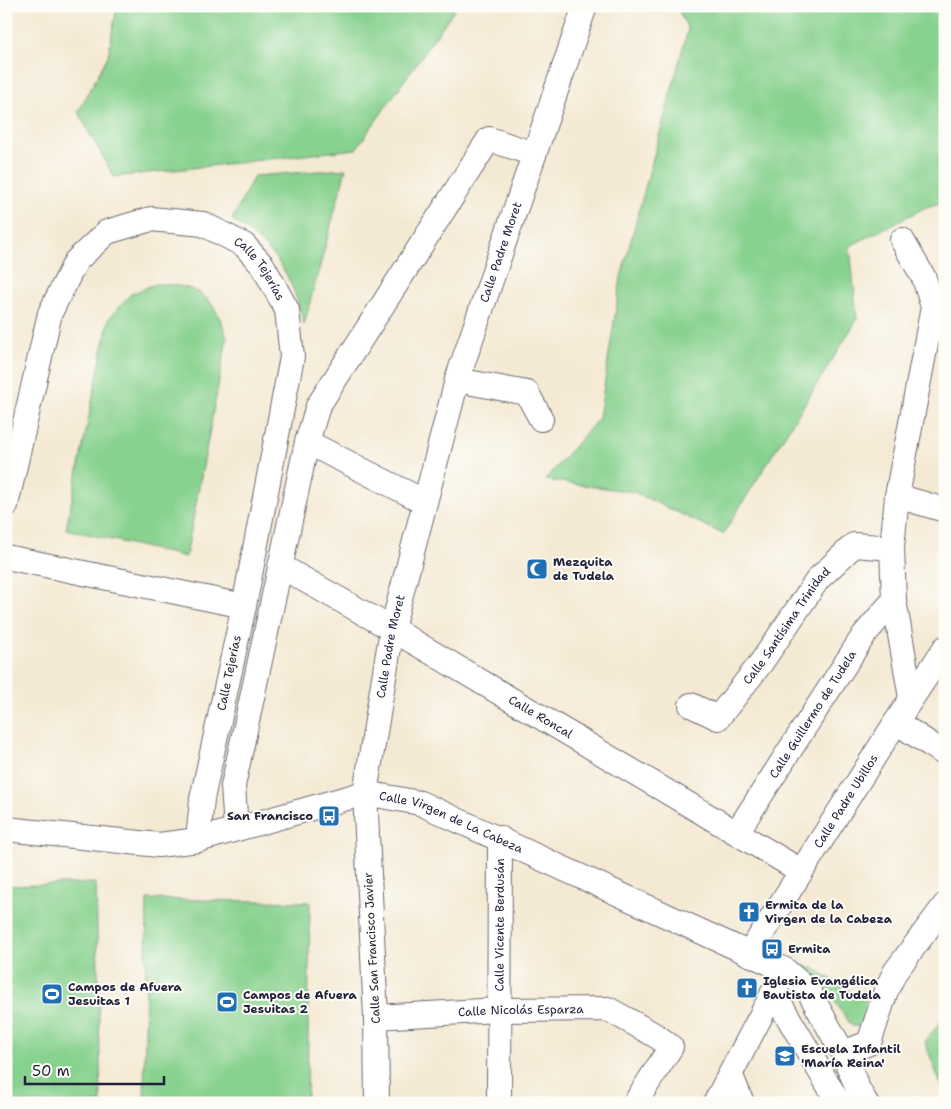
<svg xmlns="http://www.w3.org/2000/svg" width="951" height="1109" font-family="'Shantell Sans',sans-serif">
  <rect width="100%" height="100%" fill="#fdfcf7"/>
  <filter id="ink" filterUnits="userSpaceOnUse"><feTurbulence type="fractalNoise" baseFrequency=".02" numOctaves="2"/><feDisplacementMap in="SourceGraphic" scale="10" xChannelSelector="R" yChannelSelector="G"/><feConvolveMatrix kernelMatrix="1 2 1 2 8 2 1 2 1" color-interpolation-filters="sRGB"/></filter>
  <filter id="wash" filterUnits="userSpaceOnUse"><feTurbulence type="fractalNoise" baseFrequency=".0096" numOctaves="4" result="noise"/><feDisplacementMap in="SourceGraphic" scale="20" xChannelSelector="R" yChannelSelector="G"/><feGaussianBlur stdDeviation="1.12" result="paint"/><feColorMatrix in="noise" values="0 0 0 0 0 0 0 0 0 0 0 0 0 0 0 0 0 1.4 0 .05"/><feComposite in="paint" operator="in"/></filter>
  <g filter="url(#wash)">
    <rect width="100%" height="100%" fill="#f4e9d3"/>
    <path fill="#88d28f" stroke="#557a65" d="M117 6H457L356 149 114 177 78 112 108 56Z
      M676 6H945V202L926 207 850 246 857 320 723 534 634 492 545 480 599 418 621 277 688 29Z
      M346 169 304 325C292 274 276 249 232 220L254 176Z
      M155 284C199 285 214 295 227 338L186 557 66 529 109 318 131 294Z
      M96 883 101 1103H6V886Z
      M147 899 310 902 307 1103H144Z
      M803 965 812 967 872 1005 866 1026H852L832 998Z
      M945 1015V1096L925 1042Z"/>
  </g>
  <g filter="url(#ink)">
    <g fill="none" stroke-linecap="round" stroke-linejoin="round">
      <g stroke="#6c6870" stroke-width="26">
        <g id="minor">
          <path d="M902 240 924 278 933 307 897 496 892 548 894 600 911 698"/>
          <path d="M457 380 527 393 541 419"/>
          <path d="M307 442 425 502"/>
          <path d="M897 496 945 510"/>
          <path id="s1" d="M6 505 50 313 76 261 107 232 151 219 203 224 244 245 263 266 287 310 292 357 244 606 202 799 198 840"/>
          <path d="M6 557 244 606"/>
          <path id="s2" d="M280 566 392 629 801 871"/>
          <path id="s3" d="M691 705 718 718 761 663 818 579 854 545 892 548"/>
          <path d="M896 722 945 754"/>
          <path id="s4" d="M6 829 159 845 198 840 365 793 420 803 785 970 808 990 843 1053 858 1089 866 1103"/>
          <path d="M236 829 233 786 307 442 318 406 489 139 534 154"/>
          <path id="s5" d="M737 832 864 635 894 600"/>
          <path id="s6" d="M749 954 896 722 945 648"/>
          <path d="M773 992 839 1103"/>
          <path id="s7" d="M376 1017 498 1010 608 1009 658 1037 671 1047 635 1103"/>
          <path d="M843 1053 869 1043 886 991 895 972 945 905"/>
          <path d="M731 1076 742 1103"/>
          <path id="s8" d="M377 1103 376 1017 365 793 392 629 457 380 585 6"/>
          <path id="s9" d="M499 1103 500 838"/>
          <path d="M715 1103 785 970"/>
        </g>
      </g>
      <use href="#minor" stroke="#fff" stroke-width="24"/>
    </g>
  </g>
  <defs>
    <g id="mosque-square" transform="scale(1.125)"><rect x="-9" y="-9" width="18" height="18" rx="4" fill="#1f6fb2" stroke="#fdfcf7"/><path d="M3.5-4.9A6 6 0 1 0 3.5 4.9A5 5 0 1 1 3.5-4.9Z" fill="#fff"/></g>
    <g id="bus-square" transform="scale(1.125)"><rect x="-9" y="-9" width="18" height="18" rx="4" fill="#1f6fb2" stroke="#fdfcf7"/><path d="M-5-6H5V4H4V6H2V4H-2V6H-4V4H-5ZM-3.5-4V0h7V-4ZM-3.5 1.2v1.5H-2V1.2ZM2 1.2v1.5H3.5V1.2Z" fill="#fff"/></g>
    <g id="church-square" transform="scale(1.125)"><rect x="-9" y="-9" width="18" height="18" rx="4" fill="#1f6fb2" stroke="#fdfcf7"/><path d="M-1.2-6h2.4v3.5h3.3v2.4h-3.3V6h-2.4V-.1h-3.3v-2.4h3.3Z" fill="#fff"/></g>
    <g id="stadium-square" transform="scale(1.125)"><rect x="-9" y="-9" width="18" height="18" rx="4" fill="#1f6fb2" stroke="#fdfcf7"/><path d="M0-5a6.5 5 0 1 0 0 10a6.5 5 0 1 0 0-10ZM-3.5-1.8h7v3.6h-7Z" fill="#fff"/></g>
    <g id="school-square" transform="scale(1.125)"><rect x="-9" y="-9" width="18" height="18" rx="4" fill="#1f6fb2" stroke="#fdfcf7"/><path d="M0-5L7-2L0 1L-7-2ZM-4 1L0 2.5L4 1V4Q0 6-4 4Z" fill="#fff"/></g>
  </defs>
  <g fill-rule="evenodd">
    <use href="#mosque-square" x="537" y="569"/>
    <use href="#bus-square" x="329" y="816"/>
    <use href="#church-square" x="749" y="912"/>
    <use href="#bus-square" x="772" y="949"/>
    <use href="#church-square" x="747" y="988"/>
    <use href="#stadium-square" x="52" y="994"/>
    <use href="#stadium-square" x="227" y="1002"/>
    <use href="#school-square" x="785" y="1056"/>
  </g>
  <g text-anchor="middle" stroke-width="4" stroke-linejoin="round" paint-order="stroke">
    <g font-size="12" fill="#22223b" stroke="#fdfcf7">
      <text dy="4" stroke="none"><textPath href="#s8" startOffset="869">Calle Padre Moret</textPath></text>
      <text dy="4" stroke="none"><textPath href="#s1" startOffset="470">Calle Tejerías</textPath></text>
      <text dy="4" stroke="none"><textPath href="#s3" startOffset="145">Calle Santísima Trinidad</textPath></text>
      <text dy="4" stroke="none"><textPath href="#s8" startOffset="459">Calle Padre Moret</textPath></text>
      <text transform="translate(229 673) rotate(-78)" y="4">Calle Tejerías</text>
      <text dy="4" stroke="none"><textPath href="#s5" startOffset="140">Calle Guillermo de Tudela</textPath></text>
      <text dy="4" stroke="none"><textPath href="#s2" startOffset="301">Calle Roncal</textPath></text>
      <text dy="4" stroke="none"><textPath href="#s6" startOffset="181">Calle Padre Ubillos</textPath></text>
      <text dy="4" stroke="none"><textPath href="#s4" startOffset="458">Calle Virgen de La Cabeza</textPath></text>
      <text dy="4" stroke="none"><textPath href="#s9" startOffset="178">Calle Vicente Berdusán</textPath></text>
      <text transform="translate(372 948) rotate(-93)" y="4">Calle San Francisco Javier</text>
      <text dy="4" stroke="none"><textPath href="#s7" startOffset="145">Calle Nicolás Esparza</textPath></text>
    </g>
    <g font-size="12" font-weight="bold" fill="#22223b" stroke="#fdfcf7" text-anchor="start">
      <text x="553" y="566">Mezquita<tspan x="553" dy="14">de Tudela</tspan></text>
      <text x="313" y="820" text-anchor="end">San Francisco</text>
      <text x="765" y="909">Ermita de la<tspan x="765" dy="14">Virgen de la Cabeza</tspan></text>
      <text x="788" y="953">Ermita</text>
      <text x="763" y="985">Iglesia Evangélica<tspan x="763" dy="14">Bautista de Tudela</tspan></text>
      <text x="68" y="991">Campos de Afuera<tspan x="68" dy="14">Jesuitas 1</tspan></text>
      <text x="243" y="999">Campos de Afuera<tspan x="243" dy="14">Jesuitas 2</tspan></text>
      <text x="801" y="1053">Escuela Infantil<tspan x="801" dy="14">'María Reina'</tspan></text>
    </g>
  </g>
  <rect width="951" height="1109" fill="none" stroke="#fdfcf7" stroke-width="25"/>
  <path d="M25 1076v8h139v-8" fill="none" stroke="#22223b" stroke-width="2.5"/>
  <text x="32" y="1076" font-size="15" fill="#22223b" stroke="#fdfcf7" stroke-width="4" paint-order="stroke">50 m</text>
</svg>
